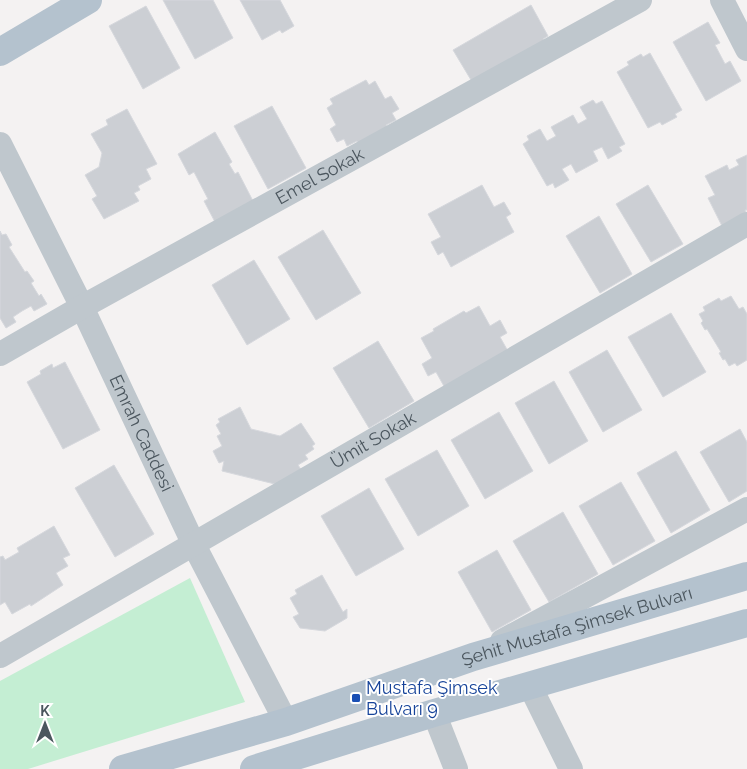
<svg xmlns="http://www.w3.org/2000/svg" width="747" height="769" font-family="Raleway,sans-serif">
  <rect width="100%" height="100%" fill="#f4f2f2"/>
  <path fill="#c4eed3" d="M190 578 245 702 28 769H0V681Z"/>
  <path fill="#cccfd4" stroke="#d6d8dd" d="M163 0H213L233 38 195 59Z
    M240 0H280L294 26 282 33 280 30 262 40Z
    M531 5 548 36 543 39 547 46 471 80 453 50Z
    M146 6 180 68 143 89 109 26Z
    M708 22 720 43 715 45 725 64 730 61 741 81 706 101 673 42Z
    M650 53 682 110 675 114 677 117 662 125 660 122 648 128 617 72 629 65 627 62 641 54 643 57Z
    M366 80 369 85 375 81 385 99 391 96 399 109 392 113 396 120 386 125 391 134 362 150 357 141 347 146 344 139 337 142 330 129 336 125 327 108 333 104 330 99Z
    M593 100 596 104 602 101 625 144 619 147 622 151 608 159 602 147 593 151 598 161 576 173 571 164 562 169 569 180 555 188 553 183 547 186 523 144 529 140 527 136 540 129 547 141 556 136 551 127 573 115 578 124 587 119 580 107Z
    M272 106 306 168 268 189 234 126Z
    M127 109 157 164 146 169 151 179 138 186 140 190 134 193 139 201 104 219 92 199 97 196 85 175 99 167 102 153 91 134 108 125 106 120Z
    M215 132 232 162 229 164 235 174 238 172 254 203 215 222 204 201 208 199 194 172 189 175 178 154Z
    M747 155V210H745L747 214 722 226 708 198 715 195 705 176 727 165 729 170 739 165 736 160Z
    M482 185 494 207 504 202 511 214 506 217 514 232 451 267 443 252 438 255 431 242 441 237 428 214Z
    M648 185 683 244 651 262 616 204Z
    M599 216 632 274 600 293 566 236Z
    M323 230 361 293 316 320 278 257Z
    M0 231 2 235 6 234 12 245 9 247 25 272 27 271 34 281 31 283 39 296 41 294 47 304 34 311 31 306 22 311 13 317 16 322 6 328 0 318Z
    M254 260 290 319 247 345 212 285Z
    M731 296 739 309 743 307 747 314V360L737 366 735 363 729 366 725 359 723 360 719 353 721 352 707 329 705 330 701 323 703 321 699 314 705 311 703 307 719 298 721 301Z
    M479 306 490 326 500 320 507 333 500 337 509 353 445 388 436 372 428 376 422 364 432 358 421 338 434 331 433 329 464 311 466 313Z
    M671 313 706 372 663 397 628 337Z
    M378 341 414 401 369 428 333 368Z
    M607 350 642 410 603 432 569 372Z
    M65 362 100 430 63 449 27 382 41 374 40 371 52 364 53 368Z
    M554 381 588 441 549 464 515 403Z
    M240 407 251 429 280 436 301 423 315 444 312 446 314 449 305 455 308 459 298 465 304 474 287 487 222 471 224 461 219 463 213 451 222 446 217 436 221 434 216 425 220 422 218 419Z
    M499 412 533 471 485 499 451 440Z
    M740 429 747 442V491L729 502 700 452Z
    M437 450 469 506 418 536 385 479Z
    M676 451 710 510 671 533 637 473Z
    M114 465 154 534 115 557 75 488Z
    M621 482 655 541 613 565 579 506Z
    M369 488 404 549 356 576 321 516Z
    M563 512 598 574 549 602 513 541Z
    M54 526 70 555 63 558 68 566 56 573 63 585 31 606 30 604 12 614 5 602 0 605V557L3 556 5 560 19 552 17 548Z
    M497 550 531 610 492 632 458 572Z
    M322 575 343 612 347 609V618L325 631 300 628 293 617 299 614 290 598 297 594 295 590Z"/>
  <g fill="none" stroke-linecap="round" stroke-linejoin="round">
    <g stroke="#bfc7cd" stroke-width="24">
      <path d="M722 0 747 49"/>
      <path id="s1" d="M0 144 82 307 194 545 286 722"/>
      <path id="s2" d="M0 354 82 307 640 0"/>
      <path d="M502 641 747 509"/>
      <path id="s3" d="M0 656 747 224"/>
      <path d="M530 686 571 769"/>
      <path d="M434 713 456 769"/>
    </g>
    <g stroke="#b4c2ce" stroke-width="28">
      <path d="M0 52 88 0"/>
      <path id="s4" d="M123 769 286 722 473 657 747 576"/>
      <path d="M254 769 434 713 747 623"/>
    </g>
  </g>
  <rect fill="#1a4fb4" stroke="#fff" stroke-width="2" x="351" y="693" width="10" height="10" rx="2.5"/>
  <g text-anchor="middle" stroke-width="4" stroke-linejoin="round" paint-order="stroke">
    <g font-size="18" fill="#4b565e" stroke="#fff">
      <text dy="6" stroke="none"><textPath href="#s2" startOffset="366">Emel Sokak</textPath></text>
      <text dy="6" stroke="none"><textPath href="#s1" startOffset="322">Emrah Caddesi</textPath></text>
      <text dy="6" stroke="none"><textPath href="#s3" startOffset="431">Ümit Sokak</textPath></text>
      <text dy="6" stroke="none"><textPath href="#s4" startOffset="476">Şehit Mustafa Şimsek Bulvarı</textPath></text>
    </g>
    <g font-size="18" fill="#164399" stroke="#fff" text-anchor="start">
      <text x="366" y="694">Mustafa Şimsek<tspan x="366" dy="21">Bulvarı 9</tspan></text>
    </g>
  </g>
  <g transform="translate(45 724)" stroke="#ffffff" stroke-width="4" paint-order="stroke">
  <path d="M0-4L9 19L0 12L-9 19Z" fill="#4b565e"/>
  <text y="-8" font-size="14" font-weight="bold" text-anchor="middle" fill="#4b565e">K</text>
  </g>
</svg>
